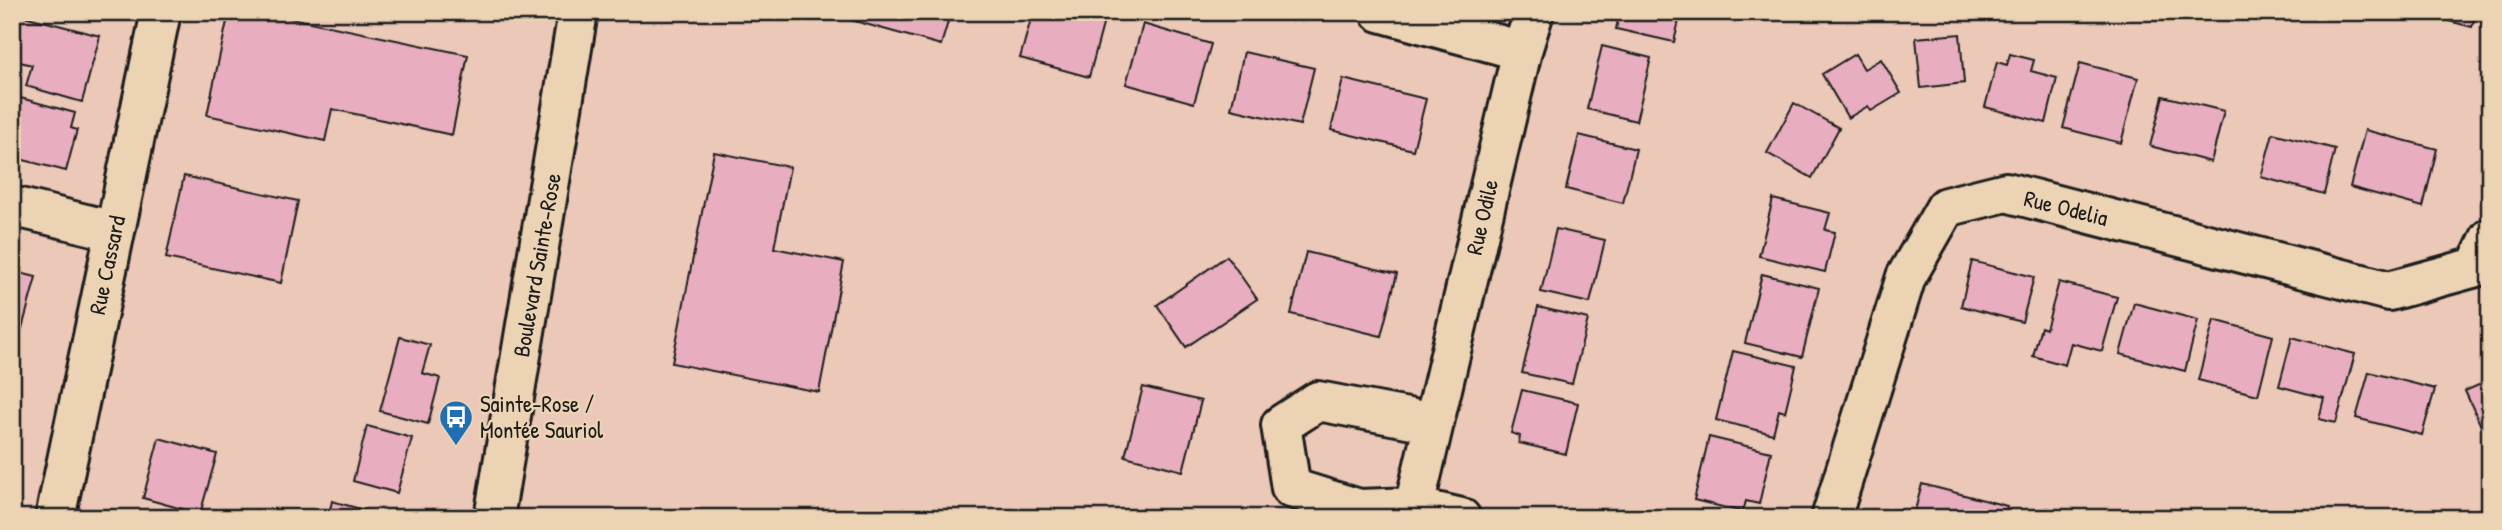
<svg xmlns="http://www.w3.org/2000/svg" width="2502" height="530" font-family="'Patrick Hand',sans-serif">
  <rect width="100%" height="100%" fill="#ebc8b7"/>
  <filter id="ink" filterUnits="userSpaceOnUse"><feTurbulence type="fractalNoise" baseFrequency=".0143" numOctaves="2"/><feDisplacementMap in="SourceGraphic" scale="14" xChannelSelector="R" yChannelSelector="G"/><feConvolveMatrix kernelMatrix="1 2 1 2 8 2 1 2 1" color-interpolation-filters="sRGB"/></filter>
  <g filter="url(#ink)">
    <path fill="#e8aebf" stroke="#1c1c1c" stroke-width="2" d="M229 12H262L468 55 452 135 332 109 325 141 207 115Z
      M853 12H951L941 45 851 20Z
      M1033 12H1087L1105 17 1089 77 1020 58Z
      M1620 12H1681L1674 42 1616 29Z
      M2423 12H2476L2472 27 2422 14Z
      M20 15 100 36 82 102 26 86 32 65 12 60V45Z
      M1143 24 1211 44 1194 103 1126 84Z
      M1960 34 1964 83 1921 88 1916 38Z
      M1602 46 1651 58 1636 121 1587 109Z
      M1244 52 1314 68 1300 125 1231 109Z
      M1855 54 1864 69 1881 59 1901 93 1871 111 1868 106 1848 118 1822 74Z
      M2010 54 2034 60 2031 71 2057 78 2046 123 1985 107 1997 62 2007 65Z
      M2080 63 2138 78 2121 143 2063 128Z
      M1343 79 1426 99 1413 150 1331 130Z
      M2163 96 2224 111 2211 162 2150 146Z
      M17 97 75 113 71 128 77 130 66 171 12 157V113Z
      M1794 103 1839 128 1812 178 1767 153Z
      M2365 130 2437 149 2423 207 2350 187Z
      M2273 133 2335 149 2324 194 2261 177Z
      M1579 135 1636 149 1623 203 1566 189Z
      M714 152 790 167 774 248 844 262 819 392 672 363Z
      M184 176 298 201 281 283 166 258Z
      M1773 199 1830 213 1825 230 1835 232 1825 272 1759 256Z
      M1556 229 1605 240 1590 303 1541 292Z
      M1306 252 1397 274 1381 336 1291 314Z
      M1227 256 1257 299 1186 347 1157 305Z
      M1972 261 2034 277 2022 322 1961 306Z
      M12 271 36 277 21 332 12 329Z
      M1762 274 1819 288 1802 357 1745 343Z
      M2059 282 2117 297 2102 351 2071 343 2065 365 2033 356 2041 327 2046 329Z
      M2134 303 2198 320 2185 371 2120 354Z
      M1538 307 1588 319 1572 384 1522 373Z
      M2214 320 2273 336 2258 395 2198 380Z
      M400 337 430 345 422 373 440 378 428 424 380 411Z
      M2292 337 2355 354 2336 423 2319 419 2324 398 2279 386Z
      M1733 351 1796 366 1785 412 1779 410 1773 434 1716 420Z
      M2369 372 2435 389 2422 435 2356 418Z
      M2490 380V435L2486 437 2465 391Z
      M1143 387 1201 401 1183 471 1125 456Z
      M1522 390 1578 403 1566 454 1519 443 1520 436 1511 433Z
      M367 426 412 438 397 493 353 481Z
      M1709 437 1771 452 1759 504 1746 501 1743 512 1694 500Z
      M159 438 217 454 200 514 143 498Z
      M1922 484 2007 506 2004 518H1913Z
      M332 501 392 518H328Z
      M2047 508 2085 518H2045Z"/>
    <g fill="none" stroke-linecap="round" stroke-linejoin="round">
      <g stroke="#1c1c1c" stroke-width="44">
        <path id="minor" d="M1380 12 1522 51
          M12 206 114 231
          M1434 423 1318 401 1281 425 1291 488 1359 509 1414 507 1461 518
          M1414 507 1522 51 1534 12
          M55 518 161 12
          M1831 518 1906 277 1946 207 2006 192 2389 291 2476 267 2490 238"/>
      </g>
      <g stroke="#1c1c1c" stroke-width="44">
        <path id="tertiary" d="M494 518 578 12"/>
      </g>
      <use href="#minor" stroke="#ecd3b4" stroke-width="38"/>
      <use href="#tertiary" stroke="#ecd3b4" stroke-width="38"/>
    </g>
  </g>
  <defs>
    <g id="bus-pin" transform="scale(1.75)"><path d="M0 17L-7.5 6A9.5 9.5 0 1 1 7.5 6Z" fill="#1f6fb2" stroke="#ecd3b4"/><path d="M-5-6H5V4H4V6H2V4H-2V6H-4V4H-5ZM-3.5-4V0h7V-4ZM-3.5 1.2v1.5H-2V1.2ZM2 1.2v1.5H3.5V1.2Z" fill="#fff"/></g>
  </defs>
  <g fill-rule="evenodd">
    <use href="#bus-pin" x="456" y="417"/>
  </g>
  <g text-anchor="middle" stroke-width="5" stroke-linejoin="round" paint-order="stroke">
    <g font-size="23" fill="#1c1c1c" stroke="#ecd3b4">
      <text transform="translate(2066 208) rotate(14)" y="8">Rue Odelia</text>
      <text transform="translate(1482 217) rotate(-77)" y="8">Rue Odile</text>
      <text transform="translate(107 265) rotate(-78)" y="8">Rue Cassard</text>
      <text transform="translate(537 265) rotate(-80)" y="8">Boulevard Sainte-Rose</text>
    </g>
    <g font-size="23" fill="#1c1c1c" stroke="#ecd3b4" text-anchor="start">
      <text x="480" y="412">Sainte-Rose /<tspan x="480" dy="26">Montée Sauriol</tspan></text>
    </g>
  </g>
  <rect width="2502" height="530" fill="none" stroke="#ecd3b4" stroke-width="42"/>
  <rect x="21" y="21" width="2460" height="488" fill="none" stroke="#1c1c1c" stroke-width="2.5" filter="url(#ink)"/>
</svg>
